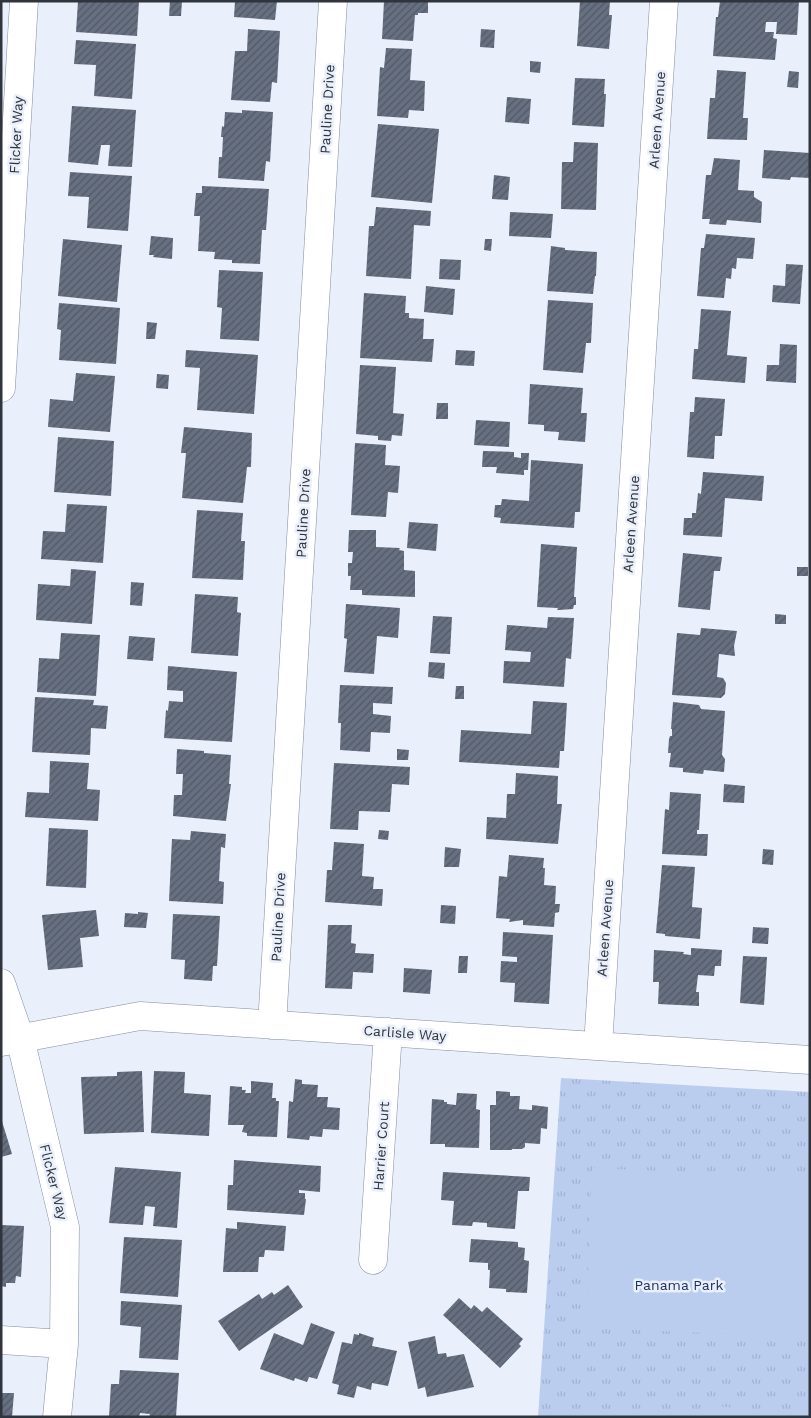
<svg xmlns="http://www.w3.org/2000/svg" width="811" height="1418" font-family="'Work Sans',sans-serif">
  <defs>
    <pattern id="park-tufts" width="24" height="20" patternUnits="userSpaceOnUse" patternTransform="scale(1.25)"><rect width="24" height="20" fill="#bbcdef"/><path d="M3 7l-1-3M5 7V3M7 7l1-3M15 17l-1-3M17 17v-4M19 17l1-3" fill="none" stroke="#a1b1ce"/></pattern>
    <pattern id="building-hatch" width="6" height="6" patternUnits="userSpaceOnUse" patternTransform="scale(1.25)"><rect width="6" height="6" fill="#677081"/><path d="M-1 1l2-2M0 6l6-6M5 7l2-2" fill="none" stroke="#515865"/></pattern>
  </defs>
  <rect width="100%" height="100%" fill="#e9effb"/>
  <path fill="url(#park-tufts)" d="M561 1078 810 1092V1417H538Z"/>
  <path fill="#bbcdef" d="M592 1168 810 1177V1337L586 1328Z
    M707 1405 810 1416V1417H705Z"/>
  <path fill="url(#building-hatch)" d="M78 1H139L137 36 76 32Z
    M170 1H182L181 16H169Z
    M235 1H277L275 20 234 17Z
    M384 1H428V13H418V15H415L413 41 382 39Z
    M580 1H610L609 15H612L609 49 577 46Z
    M720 1H799L797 35 776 34 777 22H766L765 32H774L773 38 777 39 775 60 713 56 716 17H718Z
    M248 29 280 31 277 83 272 82 270 102 231 100 235 51H247Z
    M481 29 495 30 494 48 480 47Z
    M76 40 136 44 132 99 94 96 96 65 74 64Z
    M386 48 412 49 410 80 425 81 424 111 409 110 408 118 377 116 380 67 384 68Z
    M530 61 541 62 540 73 530 72Z
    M717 70 746 72 743 118H748L747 140 707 139 710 98H715Z
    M789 71 799 72 798 88 787 87Z
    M575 78 605 79 604 94H606L604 127 572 125Z
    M507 97 531 99 529 124 505 122Z
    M72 106 136 110 132 167 108 166 110 145H101L98 165 68 162Z
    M242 110 273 112 270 162 266 161 264 181 218 178 219 157H222L223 137H221L222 126 224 127 225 112 242 113Z
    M378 124 439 129 432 203 371 197Z
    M574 142 598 143 596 210 561 209 562 162H573Z
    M764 150 810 153V178L791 177 790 180 762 178Z
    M714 158 740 160 738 190 754 191V197L762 202 761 223 727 220 726 225 709 224 710 219H702L706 175H711Z
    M70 172 132 176 128 231 87 228 89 197 68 196Z
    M494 175 510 177 508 200 492 199Z
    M202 186 269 189 266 230H262L260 264 232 263V260L214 259 215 252 198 251 200 216H194L196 193H202Z
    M376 207 431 211 430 226 414 225 411 279 366 276 369 226H374Z
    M510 212 553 214 551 238 509 236Z
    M706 234 755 238 753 259 737 258 736 269 732 268 731 279 726 278 724 298 697 296 701 248H704Z
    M151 236 173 238 172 259 153 257 154 255H149Z
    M63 239 122 245 117 302 58 296Z
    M485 239H492L491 251 484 250Z
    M551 246 565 248V250L597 252 596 276H595L593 294 547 291Z
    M440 259 461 260 460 280 439 279Z
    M786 264 803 265 800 304 772 302 773 285 785 286Z
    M219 270 263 272 259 341 220 339 222 308 217 307Z
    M426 286 455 289 453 315 424 312Z
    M364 293 406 296 405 313H409V318L424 319 423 339H434L432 362 360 358Z
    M548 300 593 303 591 343H586L583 373 543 370Z
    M59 303 120 308 116 364 59 360 61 330 57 329Z
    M701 309 731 311 727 355 747 357 745 383 692 379 694 349H698Z
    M147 322 157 323 155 339H146Z
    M780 344 797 345 796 383 766 381 767 365H779Z
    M186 350 258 355 254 414 197 410 200 368 185 367Z
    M456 350 475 351 474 366 455 365Z
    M360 365 396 367 393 413 404 414 402 436 392 435 391 441 378 440V436L356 434Z
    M76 373 115 376 110 432 48 427 50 399 73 401Z
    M157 374 169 375 168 389 156 388Z
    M530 384 583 388 581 413H587L585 442 558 440 559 432 544 431V425L528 424Z
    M695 397 725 399 722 436H715L714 459 687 457 690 412H694Z
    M437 403H448V419H436Z
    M476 420 510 422 509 447 474 445Z
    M184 427 252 433 251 467H247L243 503 182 498 186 453H181Z
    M58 437 114 441 111 496 54 492Z
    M355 443 386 445 385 465 400 466 398 493 388 492 386 517 351 515Z
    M483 451 514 452V457L521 458V453H529L528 470H524V475L496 473 497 467H482Z
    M531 460 583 464 580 512H575L574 528 500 523 501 518 494 517 495 505H501L502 499 529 501Z
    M703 472 764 476 762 501 725 498 722 537 683 535 684 518H692V513H696L698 493 701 494Z
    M67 504 107 506 103 563 41 559 43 531 65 532Z
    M197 510 243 513 241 541H245L243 580 192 578Z
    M409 522 438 524 436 551 407 548Z
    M349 530H376V547L400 548 399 550 404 551V570L415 571V597L362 595V590H350L351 576H348V563H352L353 552H348Z
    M541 544 577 547 574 597H576V605H574L573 609 559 610H557L558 608 537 607Z
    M683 553 722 557 720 571H714L710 610 678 607Z
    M797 567H808V576H797Z
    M71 569 96 571 92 624 36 620 38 584 70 586Z
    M131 582 144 583 142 606 130 605Z
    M195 594 238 597 237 612 241 613 238 656 191 653Z
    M346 604 400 608 398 638 377 636 374 674 344 672 347 639 344 638Z
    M775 614 786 615V624H775Z
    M433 616 452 617 450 654 430 653Z
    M548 617 574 618 571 659 566 658 564 687 503 683 504 661 530 662 531 652 505 650 507 625 547 628Z
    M701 628 737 631 734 646 735 656 719 654 717 677 723 678 726 683 725 694 721 698 672 695 677 633 700 635Z
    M61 633 100 635 96 696 37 692 39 658 59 659Z
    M129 636 155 638 153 661 127 659Z
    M429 662 445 663 444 679 428 677Z
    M168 666 237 672 232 742 164 738 166 710 168 711 169 701 183 702V691L167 690Z
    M340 685 393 687 392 704 373 703V714L391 716 390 733 371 732 370 752 340 750 341 723H338Z
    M456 686H464V699H455Z
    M35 697 94 700 93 705 108 706 106 729 91 728 90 755 32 752Z
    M533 701 567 703 564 751H560L559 768 459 762 461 730 531 734Z
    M673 702 699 705 701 709 725 711 722 755 725 759 724 772 704 770 703 774 683 772V768L669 767 671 753H668L669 739 670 736H672V729H671Z
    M177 749 204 751V753L231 755 229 784H231L226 821 173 816 174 795H182L183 774H176Z
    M397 749 409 750 408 760H397Z
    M50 761 89 763 87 789 100 790 98 821 25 817 27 792 49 793Z
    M334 763 410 767 409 785 392 784 390 812 359 811 358 830 330 829Z
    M516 773 558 776 557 804H562L558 844 486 839 487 817 506 818 507 794H515Z
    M724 784 745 786 744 803 723 802Z
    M670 792 701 794 699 830H697V834H708L707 856 662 854 665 809 669 810Z
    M49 828 88 830 86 888 46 886Z
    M379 830 389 831 388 840 378 839Z
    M191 831 226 834 225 848 221 847 219 881 224 882 223 904 169 901 172 839 190 840Z
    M334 842 364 844 362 876 374 877 373 889H383L382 906 325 902 327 870H332Z
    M445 847 461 849 459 867H444Z
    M763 849 774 850 773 865 762 864Z
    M509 855 544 858 543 868H545L544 885 556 886 555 904H560L559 912 555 913 554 927 523 925V920L509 922 510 919 496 918 499 876 507 877Z
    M662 865 695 867 692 907 702 908 700 939 665 936V934L656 933Z
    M441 905 456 906 455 924 440 923Z
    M96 910 99 936 80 938 83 967 48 970 42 915Z
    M138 912 148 913 146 928 124 927 125 913 138 914Z
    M173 914 220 916 217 966H213L212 981 184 979 185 960 171 959Z
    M328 925H352L351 943 356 944 355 953 374 954 373 973 353 972 352 989 325 988Z
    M753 927 769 928 768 944 752 943Z
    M503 932 553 935 549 1004 514 1002 515 983 500 982 501 961 517 962V957L502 956Z
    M691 948 722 950 721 966H715L714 976 698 975 696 992H699V1006L658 1004 659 982H653L654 950 684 952 683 954 691 955Z
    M459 956H468L467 973H458Z
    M743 956 767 957 764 1005 740 1003Z
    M404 968 432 970 430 994 403 992Z
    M142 1071 144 1132 84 1134 81 1077 117 1076V1072Z
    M154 1071 185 1072 184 1093 211 1095 209 1136 151 1133Z
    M295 1079 302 1080V1084L318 1085 317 1097H328L327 1107 340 1108 339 1130 323 1129 322 1137 310 1136 309 1140 287 1138 289 1101 293 1102Z
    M251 1081 273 1083 272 1098H276V1101H279L277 1137 247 1136V1133L242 1132 244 1125H228L230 1086 242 1087V1090H246L245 1093H251Z
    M496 1091 510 1092V1096H520L519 1109 532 1110V1105L548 1107 547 1129 541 1128 540 1144 525 1143V1147L522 1149H512V1150H490V1105H496Z
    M457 1093 477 1094 476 1109 480 1110 479 1148 445 1147V1144H430L432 1099 444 1100V1102H447V1104L456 1105Z
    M1 1118 12 1154 1 1157Z
    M234 1160 321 1166 320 1192 299 1190V1193H305V1199H306L304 1215 227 1210 228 1185H233Z
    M115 1167 181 1172 177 1228 153 1226 155 1207 145 1206 143 1225 109 1223Z
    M443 1172 530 1177 529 1191H518L515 1229 487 1227V1223L473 1222 472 1226 452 1225 454 1201 441 1200Z
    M237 1222 286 1226 284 1251 265 1250 264 1257H259L258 1272H223L226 1228 237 1229Z
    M1 1225 24 1226 21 1277 16 1276 15 1283H6V1287L1 1286Z
    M124 1237 182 1240 178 1297 120 1293Z
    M471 1239 518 1242V1247L525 1248 524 1260 529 1261 527 1293 506 1292V1289L489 1288 490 1270H488V1263L469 1262Z
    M288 1285 303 1307 239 1351 218 1321 259 1294 262 1299 272 1292 274 1295Z
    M459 1298 471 1309 474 1305 482 1312 487 1307 523 1339 519 1344 521 1346 500 1368 443 1315Z
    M121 1301 182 1305 178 1360 139 1358 141 1327 120 1325Z
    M311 1323 335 1332 317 1379 309 1377 307 1382 295 1378 294 1381 260 1369 274 1333 303 1345Z
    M359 1333 374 1338 372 1346 397 1351 388 1386 372 1383 371 1390 357 1386 354 1398 337 1394 339 1385 332 1383 342 1342 352 1344 354 1334 359 1335Z
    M435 1336 438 1354 446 1353 447 1357 464 1354 474 1387 427 1397 425 1387 418 1389 408 1342Z
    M120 1370 179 1373 176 1417H149L150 1414 140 1413 139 1417H109L111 1384H119Z
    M1 1393H14L12 1417H1Z"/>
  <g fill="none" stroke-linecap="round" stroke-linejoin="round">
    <g stroke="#838d9f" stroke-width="29">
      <path id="street" d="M1 388 24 1
        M1 983 20 1038 65 1227 64 1344 57 1417
        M272 1025 333 1
        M1 1042 140 1016 810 1060
        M598 1046 664 1
        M373 1260 388 1032
        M1 1340 64 1344"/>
    </g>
    <use href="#street" stroke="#fff" stroke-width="28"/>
  </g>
  <g text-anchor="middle" stroke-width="5" stroke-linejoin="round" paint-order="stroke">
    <g font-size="14" fill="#30343c" stroke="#e9effb">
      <text transform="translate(327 109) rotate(-87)" y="5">Pauline Drive</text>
      <text transform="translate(657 120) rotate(-86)" y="5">Arleen Avenue</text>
      <text transform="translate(16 135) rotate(-87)" y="5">Flicker Way</text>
      <text transform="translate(303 513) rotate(-87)" y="5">Pauline Drive</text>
      <text transform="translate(631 524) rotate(-86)" y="5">Arleen Avenue</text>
      <text transform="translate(278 917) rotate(-87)" y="5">Pauline Drive</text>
      <text transform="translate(605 928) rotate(-86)" y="5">Arleen Avenue</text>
      <text transform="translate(405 1033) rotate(4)" y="5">Carlisle Way</text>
      <text transform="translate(381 1146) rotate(-86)" y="5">Harrier Court</text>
      <text transform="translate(54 1182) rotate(76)" y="5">Flicker Way</text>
    </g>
    <g font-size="14" fill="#1a2f5b" stroke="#e9effb">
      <text x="679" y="1290">Panama Park</text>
    </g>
  </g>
  <rect width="811" height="1418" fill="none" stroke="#30343c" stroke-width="5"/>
</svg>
